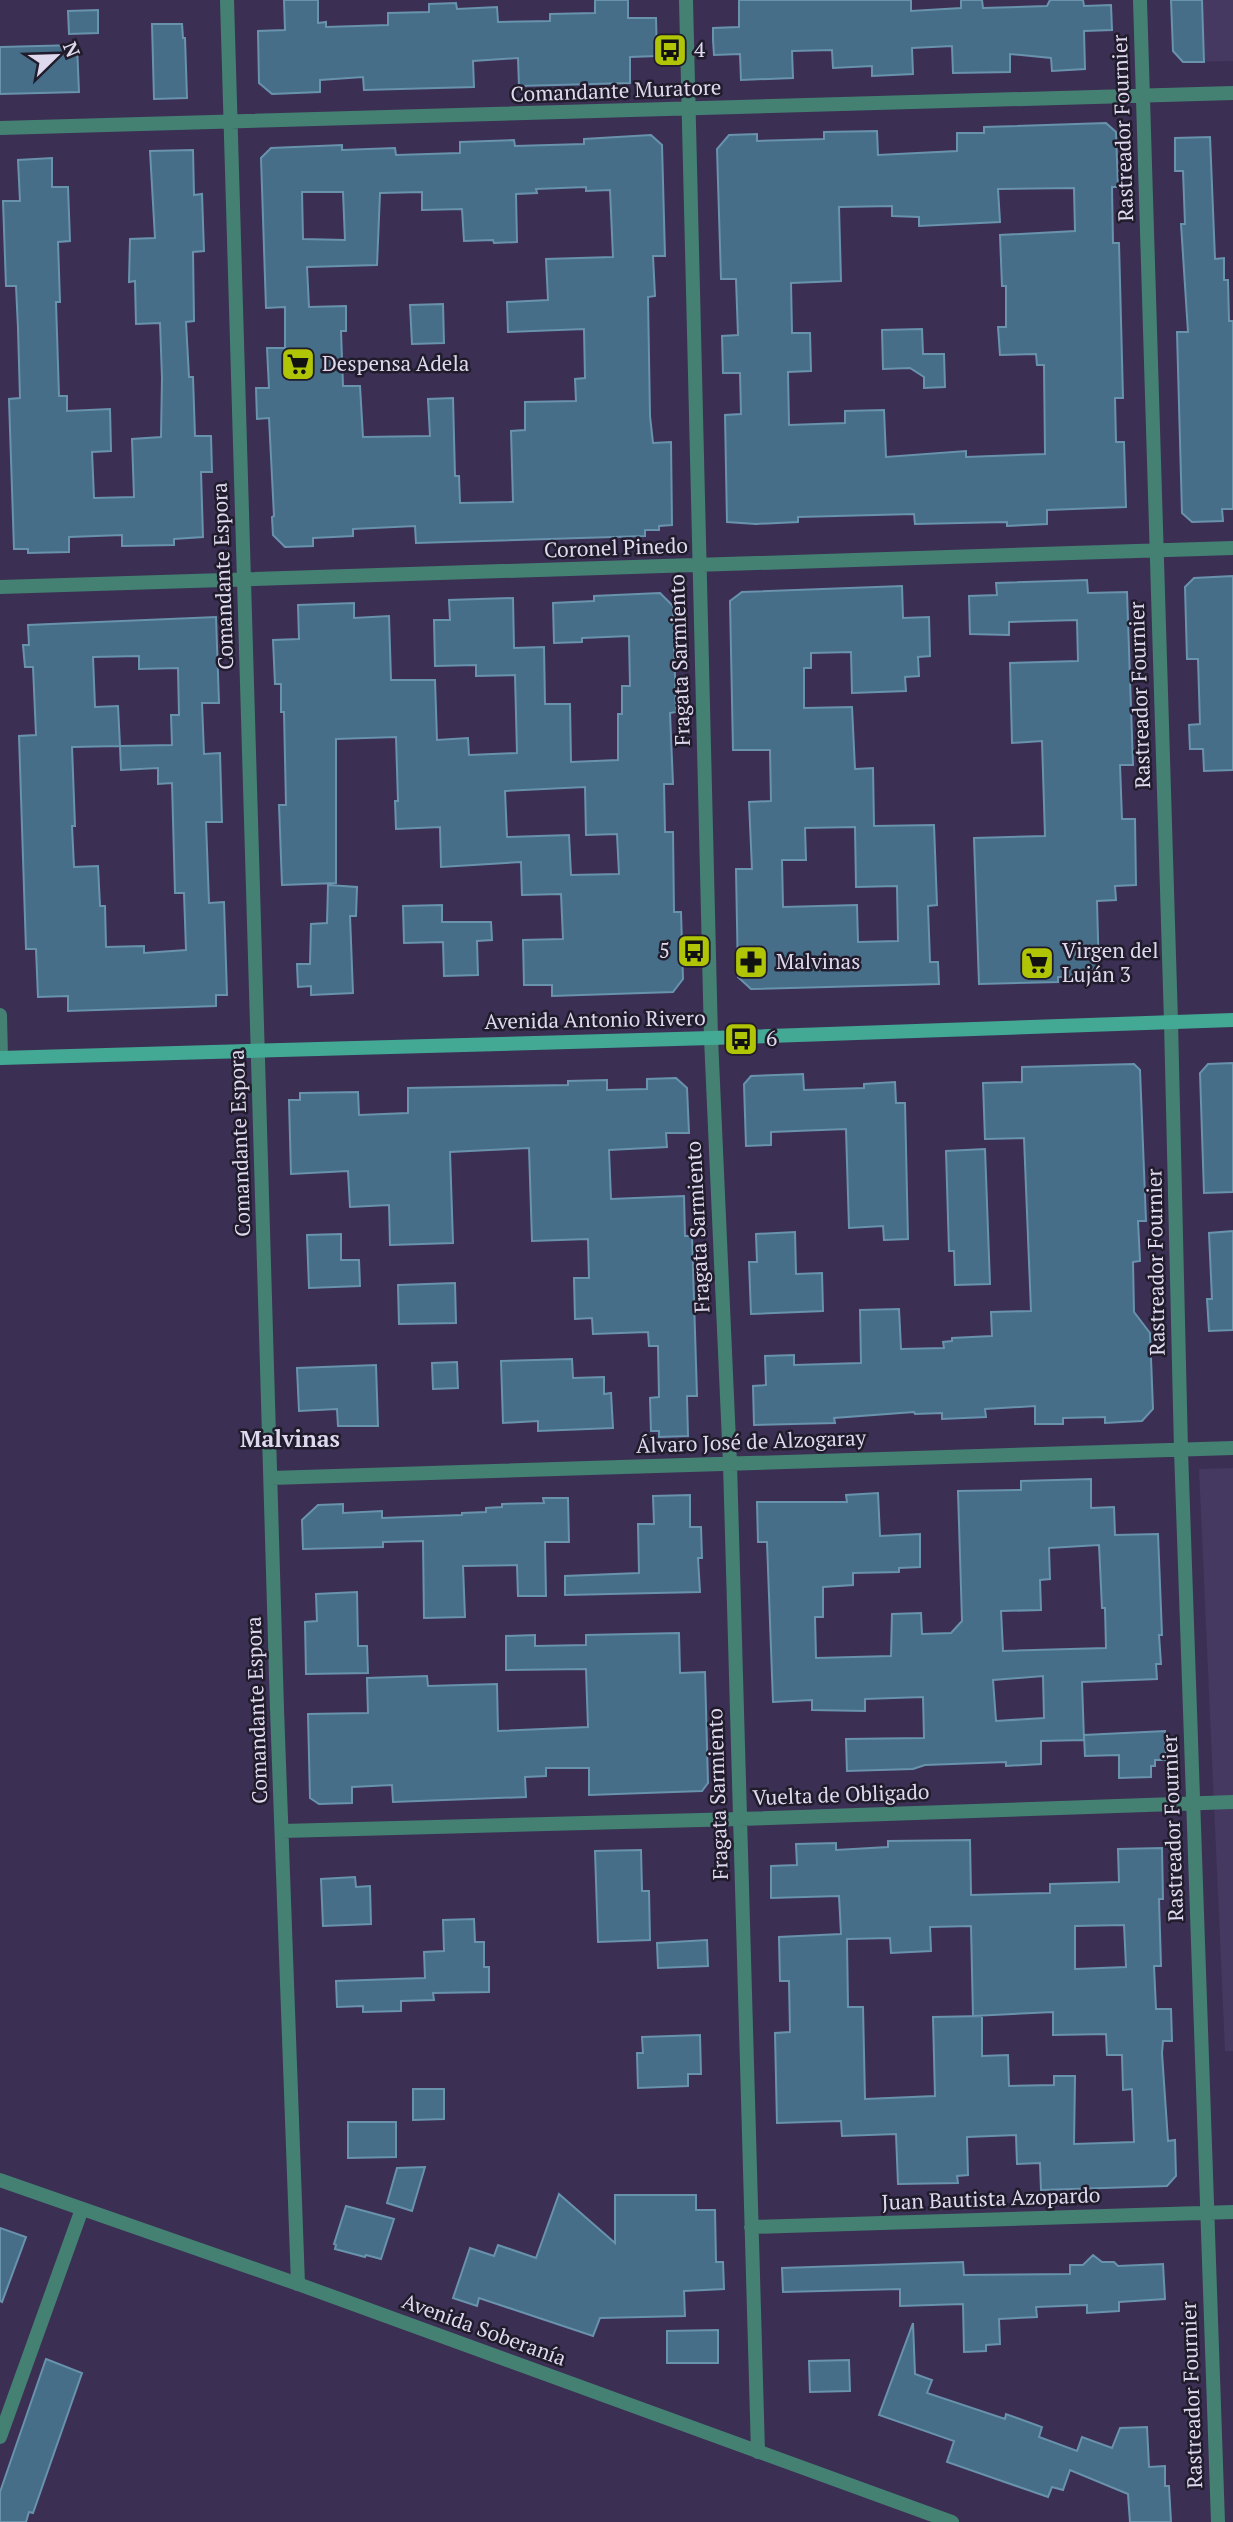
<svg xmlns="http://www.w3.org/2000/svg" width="1233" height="2522" font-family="'PT Serif',serif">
  <rect width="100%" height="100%" fill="#3b3053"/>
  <path fill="#453861" d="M1171 0H1233V61L1183 62 1173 51Z
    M1233 1468V2051H1225L1199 1469Z"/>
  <path fill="#466e88" stroke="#6992ad" stroke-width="2" fill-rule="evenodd" d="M284 0H318V23L326 22V27L388 25V13L429 12V4L456 3 457 9 497 7 498 22 550 21V14L595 13V0H628V18H656L657 56 630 57V83L519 86 518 58 473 61 474 87 364 90 363 77 320 80V92L272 94 259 83 258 31 285 30Z
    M739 0H911V11L961 8V0H982L983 8 1047 6 1050 0H1083L1084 6 1111 5 1112 30 1084 31 1085 69 1052 71 1051 58 1010 54V72L953 73 952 46 912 48 913 74 872 76V66L833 68 832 50 792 51 793 78 741 80 740 54 714 55 713 40V28L739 27Z
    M1171 0H1202L1204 62H1183L1173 51Z
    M98 10V33L69 34 68 11Z
    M152 24H182L183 38H185L187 98 154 99Z
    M77 45 79 92 0 94V47Z
    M1106 123 1116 132 1118 187H1112L1113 243H1119L1123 398H1115L1116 442H1124L1126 507 1047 510V524L1007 526V522L915 524 914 514 798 517V522L756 524 727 522 725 415 741 414 740 373H723L722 336 738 335 736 279H721L717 149 729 135 757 134V141L824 139V132L877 131 878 155 957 151V133H984V127ZM1074 188 1075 231 1000 235 1002 286H1006V327H998L1000 355 1036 354 1037 365H1044L1045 454 966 457V451L886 457 884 410 845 411V423L789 425 788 372 811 371 810 333H792L791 283 841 281 839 207 892 206V216L919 217V226L1000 222 998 189Z
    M651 135 662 145 665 256H653L655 296 648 297 650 416 653 443 671 442 672 525 659 526V530H645V536L416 543 415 526 353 529V536L313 538V546L285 547 273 535 272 517 274 516 269 418 257 419 256 388H269L267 348H285V307L266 308 261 158 271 148 342 145V150L395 148 396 155 460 153V142L514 140 515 146 584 144V139ZM586 187V191L610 190 613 257 546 259 548 300 507 302 508 332 584 329 585 378 575 379 576 401 525 402V430L511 431 513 502 460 503 459 476H455L453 398 428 399 430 436 363 437 360 386H343L341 331H346V306L309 307 307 267 377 265 380 193 422 192V210L462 209 464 241 493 240 494 243 517 242 516 194 537 193 536 189ZM302 192H343L345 240 303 239Z
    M1210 137 1215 259 1224 258V280H1228L1229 321H1233V509H1222L1223 521 1192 522 1182 513 1177 332H1188L1181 224H1185L1183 171H1175V138Z
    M193 150 194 195 202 194 204 251 193 252 194 321 186 322 189 377H193L195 436H211L212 472H201L203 537 174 539V545L122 546V535L69 537V552L28 553V549H14L9 399 20 398 18 328 16 286H6L3 201H20L18 160 52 158V187H68L70 241 58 242 60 302H56L59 396H67V411L110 409 111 451 92 452 94 498 134 497 132 439 161 437 162 378 160 323 136 324 135 281 129 282 130 239 155 238 150 151Z
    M443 304 444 343 412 344 410 305Z
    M922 329 923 354H944L945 387 924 388V377L910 368 883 369 882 330Z
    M1233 576V770L1204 771 1203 749H1190L1189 725 1200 724 1198 659H1187L1185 587 1194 578Z
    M1087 580 1088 593 1127 592 1133 765H1120L1122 819H1135L1136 885 1115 886 1116 900 1097 901 1099 976 1058 977V982L979 984 974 838 1045 836 1042 741 1012 743 1010 663 1078 661 1077 620 1009 622V635L970 634 969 596 997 595 996 583Z
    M902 586 903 618 929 617 930 656 918 657 919 676 905 677 906 691 852 693 851 652 811 653V668H804V708L852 707 855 769 873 768 874 826 934 825 937 905 928 906 930 962H938L939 984 751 989 738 977 736 869H752L749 802 771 801 770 750H733L730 601 742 592ZM855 827 856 887 897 886 898 941 858 942 857 905 783 907 782 860H806L805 828Z
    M660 593 673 606 676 712 670 713 673 784H664L665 832H673L674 912H681L683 979 673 992 552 996V985H524L523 940 563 939 561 894 522 895 521 862 441 867 440 827 396 829 395 801H398L396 737 336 739V883L282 885 279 805H286L284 712H281V684H275L273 640 299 639 298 605 354 603V618L389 616 391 680H435L437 740 468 738 469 755 517 753 515 675 476 676V665L435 666 434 620H450L449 600 513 598 514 648 544 647 545 704H570L571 762 618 760V714H622V686H630L629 636 582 638V642L554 643 553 603 594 601V596ZM585 787 586 835 617 834 619 874 571 875 569 835 507 837 505 791Z
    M216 617 219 703H202L204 754 220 753 222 822H206L209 903 224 902 227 995H216V1006L68 1011V996L38 997 36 949H26L19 736 36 735 33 667H25L23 645H29L28 625ZM139 656V669L178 668 179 715H171L172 745 120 746 118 706 95 707 93 657ZM120 746 121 770 158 768V784L172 783 175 893H184L186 950 144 953V946L106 947 105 906H100L98 866 74 867 72 826H75L72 747Z
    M328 885 357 887 356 916H350L353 993 311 995V986L298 987 297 964H310L311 924 327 923Z
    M442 905V922H491L492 940 477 941 478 975 444 976 443 942 404 943 403 906Z
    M1233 1063V1192L1204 1193 1200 1073 1208 1064Z
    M1134 1064 1140 1070 1146 1221H1138L1140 1261 1133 1262 1134 1312 1150 1333 1153 1409 1142 1421 1105 1423V1417L1063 1418V1424H1035V1406L985 1409 986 1417 942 1419V1413L915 1414 914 1412 834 1418 835 1423 754 1425 753 1386 766 1385 765 1356 794 1355V1365L861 1363 860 1310 899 1309 901 1349 944 1348 943 1342 952 1341V1338L992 1336 991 1312 1031 1311 1024 1138 985 1139 983 1083 1022 1082V1067Z
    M803 1074 804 1090 864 1088V1084L895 1082 896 1103H905L908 1239 884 1240 883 1226 849 1228 846 1129 771 1132V1145L746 1146 744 1084 751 1076Z
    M676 1078 687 1088 689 1133H666L667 1147 609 1150 611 1199 684 1196 685 1236H692L697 1396H687L688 1436 659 1437V1431H651L650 1398 659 1397 658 1346H649L648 1332 593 1334 592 1318 575 1319 574 1278H589L588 1239 532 1241 529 1148 450 1152 453 1243 390 1245 389 1205 350 1207 348 1171 291 1174 289 1100H300V1093L358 1092 359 1115 408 1113V1088L568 1085V1081L607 1080V1090L647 1089V1079Z
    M985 1149 990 1284 955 1285 954 1251H949L946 1151Z
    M1233 1231V1330L1209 1331 1207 1299H1212L1209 1233Z
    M795 1232 796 1274 822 1273 823 1311 751 1314 749 1262H757L756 1234Z
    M341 1234V1260H359L360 1286 309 1288 307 1235Z
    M455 1283 456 1323 399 1324 398 1285Z
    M572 1359 573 1378 604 1377V1394L611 1393 613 1428 538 1431V1421L503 1423 501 1361Z
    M457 1362 458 1388 433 1389 432 1363Z
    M376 1365 378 1426H338L337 1409 299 1411 297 1368Z
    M1091 1479V1508L1114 1507 1115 1535 1158 1534 1162 1635H1159L1161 1664H1156L1157 1679 1082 1682 1084 1740 1041 1741V1764L1006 1766V1762L925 1765 913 1769 847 1771 846 1739 924 1738 923 1697 865 1699V1711L812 1710V1700L773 1702 767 1542H758L757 1502H847L846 1495 878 1493 880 1536 920 1534V1567L899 1568V1572L853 1573V1585L823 1587V1617H815L816 1658 891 1656 892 1614 921 1613 922 1634 951 1633 962 1621 958 1491 1021 1490V1481ZM1099 1545 1102 1608H1105L1106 1648 1003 1651 1001 1611 1041 1610 1040 1580 1050 1579 1049 1548ZM1043 1676 1044 1718 996 1721 993 1680Z
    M690 1495V1527H701L702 1558H698L700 1592 565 1595V1576L639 1573 638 1524H654L653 1496Z
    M543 1498H568L569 1542H545L546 1596H518L517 1565 463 1566 465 1617 424 1618 423 1541 383 1542V1547L303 1549 302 1520 318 1505 343 1504V1513L382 1511V1518L462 1515V1513L486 1512V1508L502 1507V1504L544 1503Z
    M357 1592 358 1646H367L368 1673 306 1674 305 1622 317 1621 316 1594Z
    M679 1633 680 1673 705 1672 708 1783 702 1791 589 1795V1768H546V1776L525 1777 526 1797 393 1802 392 1785 352 1787V1803L319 1804 310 1798 308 1714 368 1713 367 1678 427 1676 428 1686 497 1684 498 1731 588 1727 586 1669 506 1670V1636L535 1635V1646L586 1645V1635Z
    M1165 1731 1166 1760H1155V1766H1151V1777L1119 1778V1755L1085 1756 1084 1735Z
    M970 1840 971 1895 1050 1893V1884L1119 1882 1118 1849 1162 1848 1163 1899H1159L1161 1966H1154L1156 2009H1171L1172 2041H1163L1162 2053 1168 2141 1175 2140 1176 2176 1167 2186 1041 2190 1040 2163 1017 2164 1016 2135 967 2137 968 2175 957 2176 958 2183 898 2184 896 2134 842 2136 841 2121 777 2123 775 2033 790 2032 789 1981H780L779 1937 841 1934 839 1896 771 1898V1866L797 1865 796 1844 836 1843V1850L888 1847V1841ZM1124 1925 1126 1967 1075 1969V1926ZM971 1926 973 2016 1053 2012V2035L1106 2034 1107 2055H1122L1123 2090 1132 2089 1134 2142 1074 2144 1075 2076H1054V2085L1009 2086 1008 2055 982 2056V2016L933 2017 935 2096 865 2099 863 2007H848L847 1939 890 1938 891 1953 931 1951 930 1927Z
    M641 1850 642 1891H649L650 1940 598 1942 595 1851Z
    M355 1877 356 1887 370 1886 371 1924 323 1926 321 1879Z
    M474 1919 475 1942H484V1967H489V1992L433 1993 434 2000 401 2001V2011L363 2012V2006L337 2007 336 1981 425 1978 424 1952 444 1951 443 1920Z
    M707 1940 708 1966 658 1968 657 1943Z
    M700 2035 701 2074H688V2086L638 2088 637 2053H643L642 2037Z
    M413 2089H444V2119L413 2120Z
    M348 2122H396V2157L348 2158Z
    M425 2167 412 2211 387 2203 397 2168Z
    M559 2194 615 2243V2195H696V2210H715L716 2262H723L724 2289 684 2291 685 2316 600 2318 593 2336 479 2298 477 2306 453 2298 470 2248 494 2256 498 2245 536 2258Z
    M346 2206 394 2219 381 2259 366 2255 365 2257 335 2249 336 2245 334 2244Z
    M0 2228 26 2237 2 2302 0 2301Z
    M1093 2255 1102 2262H1114L1118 2266 1163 2264 1165 2299 1119 2302V2311L1087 2313V2305L1036 2307 1037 2317 999 2319 1000 2344 986 2345V2351L964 2352 963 2304 900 2306V2289L783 2292 782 2268 963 2262 964 2275 1070 2274V2265H1083Z
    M913 2323 915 2374 932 2380 927 2393 1005 2419 1006 2414 1042 2427 1039 2437 1077 2451 1082 2437 1112 2448 1120 2428 1147 2427 1149 2467 1165 2466V2486H1169L1171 2522H1130L1128 2494 1070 2470 1063 2490 1052 2487 1048 2497 947 2462 954 2441 879 2415Z
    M718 2330V2363H667V2331Z
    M46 2359 82 2373 33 2513 29 2512 26 2522H0V2492Z
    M849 2360 850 2391 810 2392 809 2361Z"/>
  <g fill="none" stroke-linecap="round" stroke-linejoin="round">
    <path stroke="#458173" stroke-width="14" d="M227 0 277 1709 298 2284
      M686 0 711 1038 730 1464 758 2452
      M1140 0 1171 1022 1181 1450 1218 2522
      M0 128 1233 93
      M0 587 1233 548
      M0 1015 1 1058
      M271 1478 1233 1448
      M282 1831 739 1819 1233 1802
      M751 2227 1233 2212
      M0 2437 82 2209"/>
    <path stroke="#458173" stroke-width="14" d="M0 2180 298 2284 952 2522"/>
    <path stroke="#43a995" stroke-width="14" d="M0 1058 711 1038 1233 1020"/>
  </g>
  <defs>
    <g id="bus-square" transform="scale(1.75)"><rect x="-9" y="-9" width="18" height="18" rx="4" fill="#afc505" stroke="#201c2b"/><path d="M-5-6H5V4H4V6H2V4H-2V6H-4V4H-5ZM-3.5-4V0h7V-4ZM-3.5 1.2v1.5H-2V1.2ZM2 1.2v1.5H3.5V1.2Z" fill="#111"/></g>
    <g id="supermarket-square" transform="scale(1.75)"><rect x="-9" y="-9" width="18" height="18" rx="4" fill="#afc505" stroke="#201c2b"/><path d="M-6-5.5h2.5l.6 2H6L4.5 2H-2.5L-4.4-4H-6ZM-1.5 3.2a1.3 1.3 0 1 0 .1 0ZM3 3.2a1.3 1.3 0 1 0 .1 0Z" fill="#111"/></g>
    <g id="pharmacy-square" transform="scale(1.75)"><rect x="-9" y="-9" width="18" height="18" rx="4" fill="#afc505" stroke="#201c2b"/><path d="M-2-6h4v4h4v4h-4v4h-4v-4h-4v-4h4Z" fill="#111"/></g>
  </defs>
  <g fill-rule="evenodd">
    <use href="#bus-square" x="670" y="50"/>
    <use href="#supermarket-square" x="298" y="364"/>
    <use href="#bus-square" x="694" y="951"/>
    <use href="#pharmacy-square" x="751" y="962"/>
    <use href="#supermarket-square" x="1037" y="963"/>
    <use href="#bus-square" x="741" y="1039"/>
  </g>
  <g text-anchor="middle" stroke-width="5" stroke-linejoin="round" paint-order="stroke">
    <g font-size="21" fill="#dfd9ef" stroke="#201c2b" text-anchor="start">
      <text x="694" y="57">4</text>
      <text x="322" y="371">Despensa Adela</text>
      <text x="670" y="958" text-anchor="end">5</text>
      <text x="1062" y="958">Virgen del<tspan x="1062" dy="24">Luján 3</tspan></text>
      <text x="776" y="969">Malvinas</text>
      <text x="766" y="1046">6</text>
    </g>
    <g font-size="21" fill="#dfd9ef" stroke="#201c2b">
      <text transform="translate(616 91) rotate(-2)" y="7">Comandante Muratore</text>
      <text transform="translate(1123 128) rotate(-92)" y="7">Rastreador Fournier</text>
      <text transform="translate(616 548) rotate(-2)" y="7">Coronel Pinedo</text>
      <text transform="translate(223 576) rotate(-92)" y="7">Comandante Espora</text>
      <text transform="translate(680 660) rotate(-92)" y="7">Fragata Sarmiento</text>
      <text transform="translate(1140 695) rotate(-92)" y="7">Rastreador Fournier</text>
      <text transform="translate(595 1020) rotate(-1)" y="7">Avenida Antonio Rivero</text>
      <text transform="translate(240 1143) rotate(-92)" y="7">Comandante Espora</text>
      <text transform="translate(698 1227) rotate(-93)" y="7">Fragata Sarmiento</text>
      <text transform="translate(1156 1262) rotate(-91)" y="7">Rastreador Fournier</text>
      <text transform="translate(751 1442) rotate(-2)" y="7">Álvaro José de Alzogaray</text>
      <text transform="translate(257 1710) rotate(-92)" y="7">Comandante Espora</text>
      <text transform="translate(718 1794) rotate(-92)" y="7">Fragata Sarmiento</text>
      <text transform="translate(841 1795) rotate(-2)" y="7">Vuelta de Obligado</text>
      <text transform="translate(1173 1828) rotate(-92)" y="7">Rastreador Fournier</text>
      <text transform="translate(991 2199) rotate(-2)" y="7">Juan Bautista Azopardo</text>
      <text transform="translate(484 2330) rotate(20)" y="7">Avenida Soberanía</text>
      <text transform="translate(1192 2395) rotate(-92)" y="7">Rastreador Fournier</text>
    </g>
    <g font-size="23" font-weight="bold" fill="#dfd9ef" stroke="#201c2b">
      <text x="290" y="1447">Malvinas</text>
    </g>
  </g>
  <g transform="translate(56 56) rotate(67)" stroke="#201c2b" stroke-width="5" paint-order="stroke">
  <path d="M0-5L12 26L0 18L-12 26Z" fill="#dfd9ef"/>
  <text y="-10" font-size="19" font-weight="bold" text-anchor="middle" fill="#dfd9ef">N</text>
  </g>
</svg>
